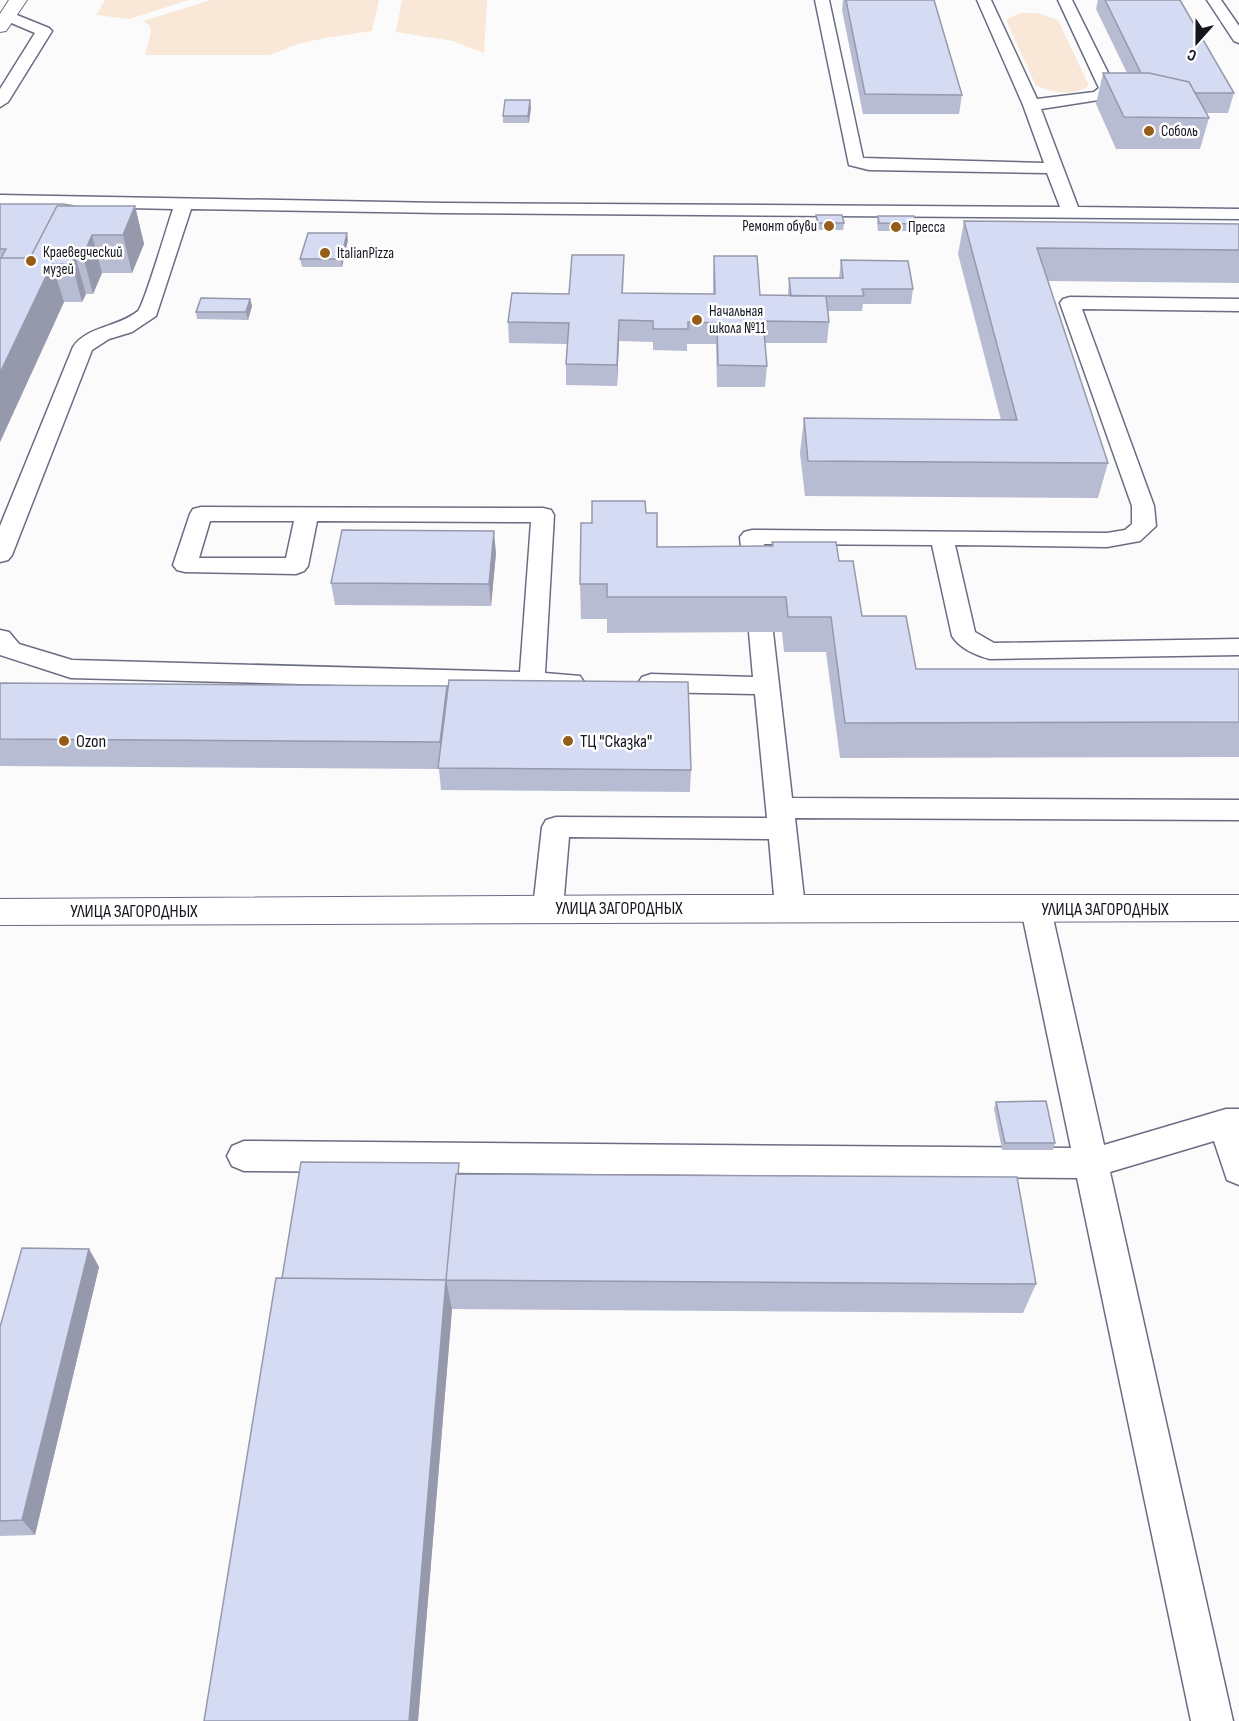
<svg xmlns="http://www.w3.org/2000/svg" width="1239" height="1721" font-family="'Sofia Sans Condensed',sans-serif">
  <rect width="100%" height="100%" fill="#fbfbfb"/>
  <path fill="#f9e7d7" d="M105 0H189L129 19 96 15Z
    M211 0H379L372 31 325 38 298 44 270 55H145L151 32 150 26 143 21Z
    M402 0H487L484 53 453 41 396 32Z
    M1020 13H1038L1058 20 1089 86C1071 97 1055 92 1036 86L1006 20Z"/>
  <g fill="none" stroke-linecap="round" stroke-linejoin="round">
    <g stroke="#686d82" stroke-width="3">
      <path id="lane" d="M815 0H829L863 158 1044 163 1023 105 977 0H991L1037 99 1094 92 1099 88 1058 0H1072L1116 89 1105 99 1041 109 1078 207 1239 209V219L442 213 191 209 156 316 132 332 109 339 92 350 12 555 8 560 0 562V526L73 347C87 326 119 327 138 311 144 305 168 223 173 209L0 205V195L442 203 1060 207 1047 173 869 170 849 165Z
        M1207 0H1221L1239 26V43L1234 41Z
        M7 11 49 28 52 31 8 102 0 107V89L35 33 2 19 0 15Z
        M1070 297 1239 299V311L1082 309 1154 506 1156 526 1140 541 1107 547 955 545 975 632 994 643 1239 639V655L990 659C977 656 959 648 952 636L932 545 764 544 768 581 765 586 756 589 747 586 744 581 740 537 744 532 752 530 1107 533 1125 530 1132 524V506L1060 303 1063 299Z
        M201 507 543 508 551 510 554 515 545 673 580 676 584 682 580 688 571 691 71 678 0 655V630L9 632 19 644 72 660 520 672 531 522 317 521 308 566 304 571 296 574 185 572 177 570 173 565 190 514 193 509ZM210 521H294L286 558H199Z
        M761 624 770 626 773 632 792 798 1239 800V820L795 818 805 907 800 915 790 918 780 915 775 907 769 839 569 837 563 908 558 916 548 919 538 916 533 908 542 827 546 820 556 817 767 818 755 694 651 692 642 689 638 683 642 677 651 674 753 677 749 632 752 626Z
        M1036 898 1046 901 1051 909 1104 1145 1226 1109H1239V1185L1227 1180 1214 1141 1110 1172 1233 1721H1191L1077 1178 244 1171 232 1166 227 1156 232 1146 244 1141 1071 1148 1021 909 1026 901Z"/>
    </g>
    <g stroke="#686d82" stroke-width="2">
      <path id="secondary" d="M9 0H27L6 31 0 32V14Z
        M694 895H1239V921L0 925V899Z"/>
    </g>
    <use href="#lane" fill="#fff" fill-rule="evenodd"/>
    <use href="#secondary" fill="#fff" fill-rule="evenodd"/>
  </g>
  <path fill="#b8bcd2" d="M843 0H934L962 95 959 114H863L842 10Z
    M1098 0H1180L1234 93 1228 113H1206L1209 118 1200 149H1116L1096 104 1103 73H1127L1096 9Z
    M531 107 529 123H503V116Z
    M0 204 75 206H135L144 244 132 273H102L93 294H86L82 302H64L0 442Z
    M816 215 844 223 843 230H817L816 222Z
    M878 216 916 224 915 231H878L877 223Z
    M964 221 1239 224V283L1048 281 1108 463 1098 498 805 496 800 453 804 418 1001 420 958 254Z
    M348 240 342 267H302L300 259Z
    M624 255 623 293 713 294V276L714 256 760 295 788 296 789 278H839L841 260 913 289 911 304H863L862 311H828L829 322 827 343H765L767 366 765 387H717L716 344H687V351L653 350V342L619 341 617 386 566 385V364L567 344 509 343 508 322 569 294Z
    M250 299 252 306 248 320 197 319 196 312Z
    M646 513 657 547 772 546V542L839 561 862 616 916 669H1239V757L840 758 826 652H784L782 632 607 633V619H581L580 584 592 523Z
    M496 553 491 606 335 605 331 583Z
    M0 683 448 691 691 770 690 792 441 790 439 769 0 766Z
    M996 1102 1055 1143 1053 1150H1002L994 1109Z
    M461 1174 1036 1284 1023 1313 452 1309 418 1721H204L282 1278Z
    M89 1249 99 1267 35 1535 0 1536V1327Z"/>
  <path fill="#9699ab" d="M530 100 531 107 529 123 528 116Z
    M135 206 144 244 132 273 123 235Z
    M347 233 348 240 342 267 341 259Z
    M92 235 102 273 93 294 83 256Z
    M75 256 86 294 82 302 72 264Z
    M52 264 64 302 0 442V373Z
    M250 299 252 306 248 320 246 312Z
    M619 320V341L617 386V365Z
    M494 531 496 553 491 606 489 584Z
    M447 686 450 713 444 769 440 742Z
    M89 1249 99 1267 35 1535 22 1520Z
    M446 1280 452 1309 418 1721H409Z"/>
  <path fill="#d6dbf4" stroke="#9699ab" stroke-width="1.5" d="M846 0H934L962 95 865 94Z
    M1105 0H1180L1234 93H1195L1189 82 1149 73H1141Z
    M1103 73H1149L1189 82 1209 118 1124 117Z
    M505 100H530L528 116H503Z
    M0 204H63L75 206H57L30 258H1L6 249H0Z
    M57 206H135L123 235H92L83 256H75L72 264H52L0 373V258H30Z
    M816 215H842L844 223H818Z
    M878 216H914L916 224 879 223Z
    M964 221 1239 224V250L1037 248 1108 463 808 461 804 418 1017 420Z
    M308 233H347L341 259H300Z
    M572 255H624L622 293 715 294 714 256H757L760 295 826 296 829 322 763 321 767 366 718 365 717 323 688 322V329H653V321L619 320 617 365 566 364 569 323 508 322 512 293 569 294Z
    M841 260 908 261 913 289H862L864 296H791L789 278H843Z
    M201 298 250 299 246 312H196Z
    M592 501H645L646 513H657V547L773 546 772 542H836L839 561H853L862 616H906L916 669H1239V722L845 723 831 617H788L786 597H607V584H580L581 523H592Z
    M342 530 494 531 489 584 331 583Z
    M449 680 688 682 691 770 438 768Z
    M0 683 447 686 440 742 0 739Z
    M1046 1101 1055 1143H1005L996 1102Z
    M301 1162 459 1163 458 1174H456L446 1280 282 1278Z
    M456 1174 1017 1177 1036 1284 446 1280 409 1721H204L276 1278 446 1280Z
    M22 1248 89 1249 22 1520 0 1521V1327Z"/>
  <g fill="#955d17" stroke="#fff" stroke-width="2">
    <circle cx="1149" cy="131" r="6"/>
    <circle cx="829" cy="226" r="6"/>
    <circle cx="896" cy="227" r="6"/>
    <circle cx="325" cy="253" r="6"/>
    <circle cx="31" cy="261" r="6"/>
    <circle cx="697" cy="320" r="6"/>
    <circle cx="64" cy="741" r="6"/>
    <circle cx="568" cy="741" r="6"/>
  </g>
  <g text-anchor="middle" stroke-width="5" stroke-linejoin="round" paint-order="stroke">
    <g font-size="15" fill="#14161e" stroke="#fff" text-anchor="start">
      <text x="1161" y="136">Соболь</text>
      <text x="817" y="231" text-anchor="end">Ремонт обуви</text>
      <text x="908" y="232">Пресса</text>
      <text x="43" y="257">Краеведческий<tspan x="43" dy="17">музей</tspan></text>
      <text x="337" y="258">ItalianPizza</text>
      <text x="709" y="316">Начальная<tspan x="709" dy="17">школа №11</tspan></text>
    </g>
    <g font-size="18" fill="#14161e" stroke="#fff" text-anchor="start">
      <text x="76" y="747">Ozon</text>
      <text x="580" y="747">ТЦ "Сказка"</text>
    </g>
    <g font-size="18" fill="#14161e" stroke="#fff">
      <text x="619" y="914">УЛИЦА ЗАГОРОДНЫХ</text>
      <text x="1105" y="915">УЛИЦА ЗАГОРОДНЫХ</text>
      <text x="134" y="917">УЛИЦА ЗАГОРОДНЫХ</text>
    </g>
  </g>
  <g transform="translate(1197 42) rotate(201)" stroke="#ffffff" stroke-width="4.5" paint-order="stroke">
  <path d="M0-4.5L10 22L0 15L-10 22Z" fill="#14161e"/>
  <text y="-9" font-size="16" font-weight="bold" text-anchor="middle" fill="#14161e">С</text>
  </g>
</svg>
